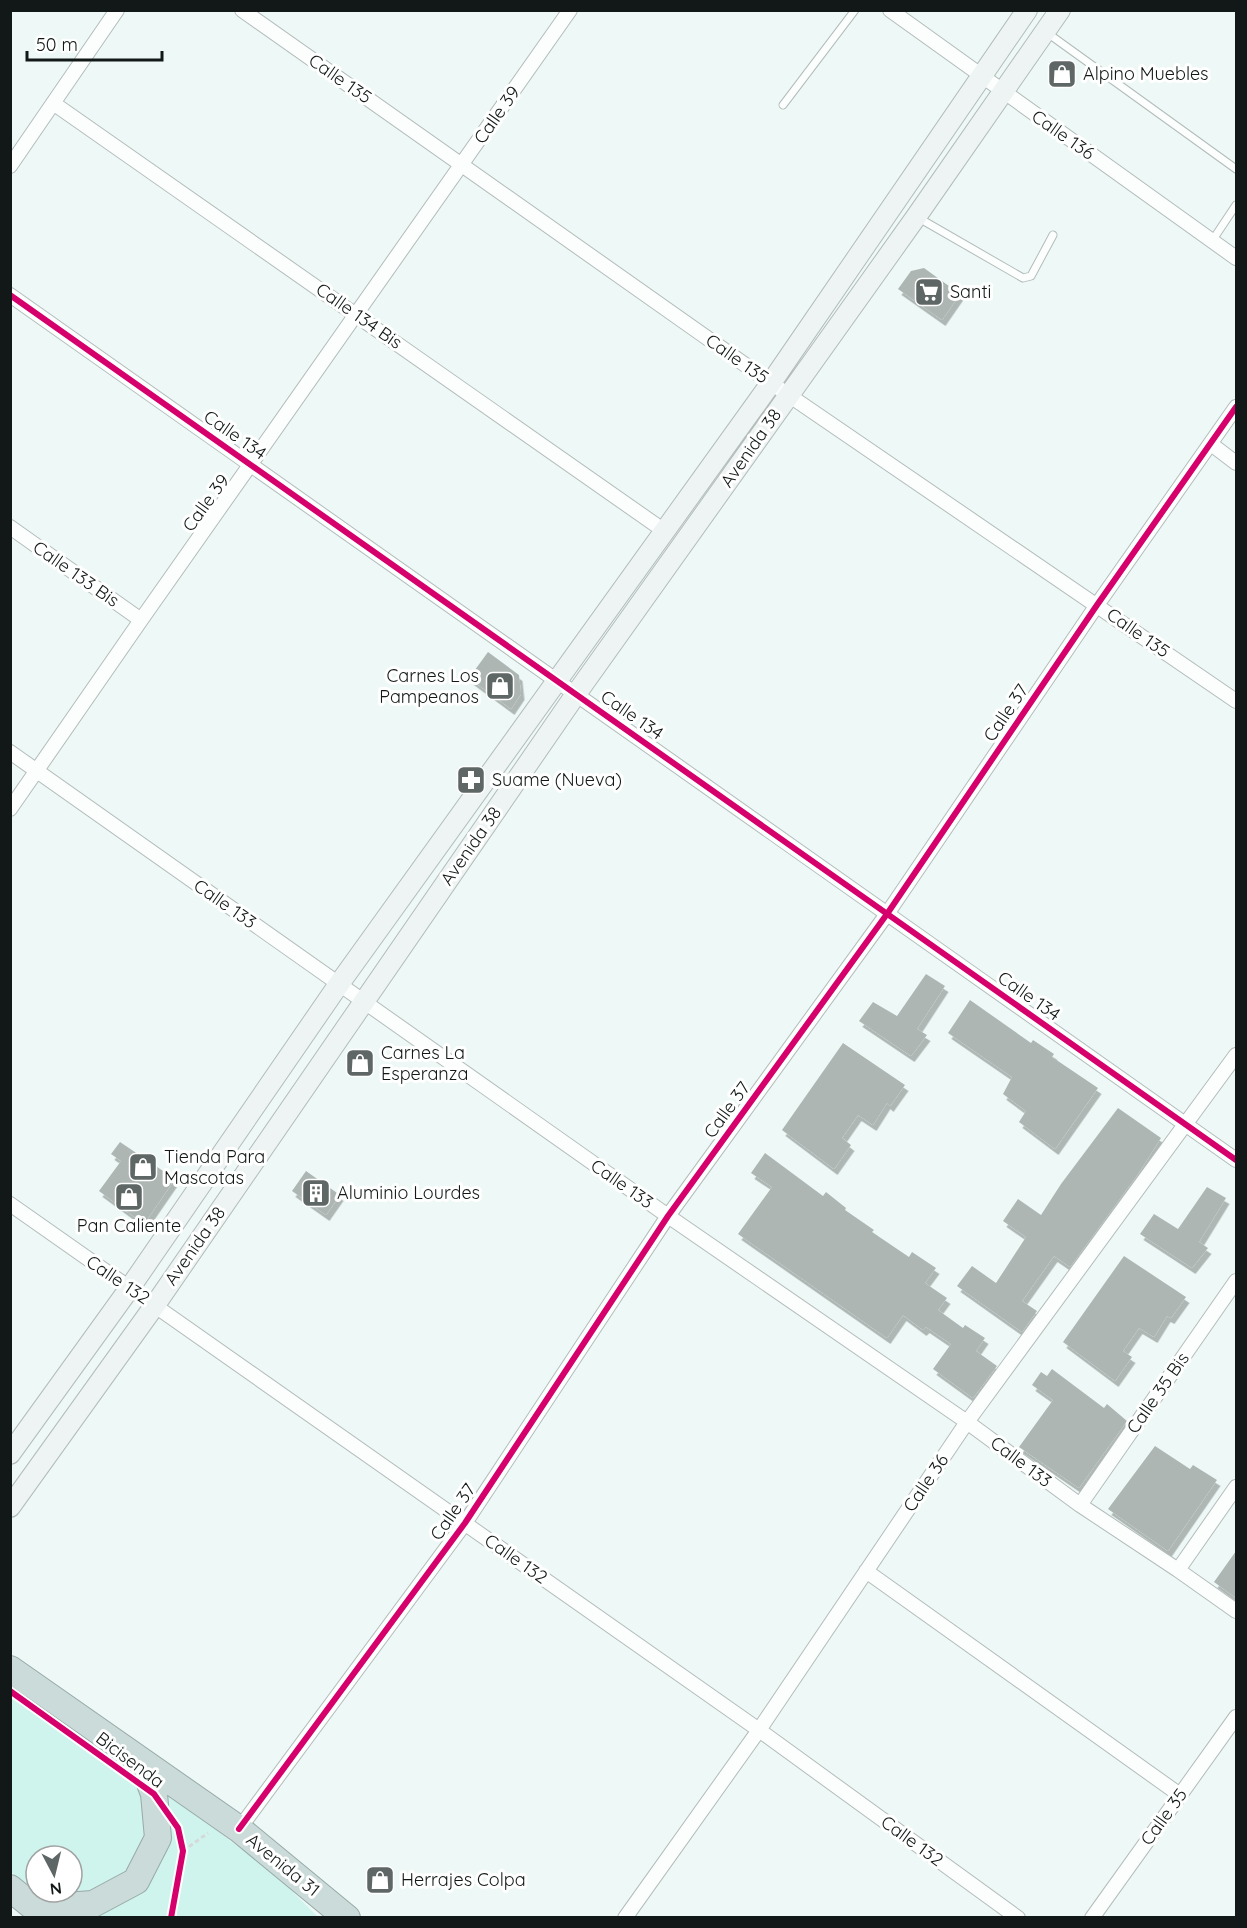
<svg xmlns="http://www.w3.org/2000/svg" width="1247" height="1928" font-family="Quicksand,sans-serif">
  <defs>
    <filter id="shadow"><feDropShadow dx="3.5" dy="6" stdDeviation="0" flood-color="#0004"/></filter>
  </defs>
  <rect width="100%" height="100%" fill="#eef9f7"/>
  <path fill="#cff3ed" d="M11 1686 117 1759 141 1787 149 1828 132 1871 119 1884 66 1897 49 1892H72V1856H36V1888L30 1886 11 1872Z
    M166 1795 222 1834 281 1880 318 1917 68 1918 110 1909Z"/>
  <path fill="#aeb6b4" filter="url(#shadow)" d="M924 268 960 294 942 320 898 289 911 271Z
    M488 652 519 675 521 694 511 709 469 678Z
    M926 974 945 986 917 1029 927 1035 911 1056 859 1021 873 1002 897 1016Z
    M970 1000 1031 1043 1033 1040 1054 1054 1052 1057 1098 1088 1055 1149 1019 1122 1026 1111 1003 1094 1012 1077 948 1033Z
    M843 1043 905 1085 890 1106 887 1103 873 1125 858 1115 842 1138 851 1145 834 1169 782 1130Z
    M1118 1108 1161 1138 1138 1174 1070 1267 1054 1256 1022 1301 1037 1311 1022 1332 957 1286 972 1266 996 1283 1026 1237 1003 1221 1018 1199 1041 1215 1061 1184Z
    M120 1142 175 1179 144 1224 99 1191 121 1161 111 1154Z
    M765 1153 823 1196 826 1192 846 1208 845 1210 874 1230 872 1232 909 1257 912 1252 936 1268 925 1283 947 1298 938 1310 963 1328 965 1325 985 1338 976 1351 997 1366 973 1398 933 1369 951 1344 926 1327 923 1330 903 1315 887 1338 738 1234 772 1187 751 1173Z
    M306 1171 340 1195 326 1215 292 1191Z
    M1207 1187 1226 1198 1199 1242 1208 1248 1192 1268 1140 1234 1154 1214 1178 1229Z
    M1124 1256 1186 1297 1171 1318 1167 1316 1154 1337 1139 1328 1123 1351 1132 1357 1115 1381 1063 1342Z
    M1052 1369 1104 1408 1107 1404 1127 1421 1079 1488 1019 1447 1053 1400 1032 1385 1041 1372 1047 1376Z
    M1155 1446 1190 1469 1193 1465 1217 1480 1168 1551 1108 1509Z
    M1236 1551V1598L1214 1582Z"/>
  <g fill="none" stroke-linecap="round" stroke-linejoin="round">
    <g stroke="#b3bcba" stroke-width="9">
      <path id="lane" d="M1046 32 1236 169
        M783 105 855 10
        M917 217 1023 278 1031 276 1053 235
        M1212 241 1236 205"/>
    </g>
    <g stroke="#b3bcba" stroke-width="16">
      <path id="street" d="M242 10 771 383 1236 701
        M890 10 1236 258
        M53 103 663 530
        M10 166 117 10
        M10 295 1236 1160
        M1211 444 1236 463
        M10 527 141 620
        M10 752 668 1216 967 1422 1080 1505 1178 1570 1236 1611
        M10 809 141 620 570 10
        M10 1204 759 1730 1018 1918
        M1080 1505 1236 1281
        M1178 1570 1236 1487
        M866 1571 1180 1795
        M239 1829 465 1523 668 1216 887 914 1097 605 1236 407
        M625 1918 759 1730 967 1422 1236 1055
        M1092 1918 1236 1717"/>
    </g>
    <g stroke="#b3bcba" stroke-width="22">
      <path id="secondary" d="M10 1454 129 1289 339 984 771 383 1027 10
        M10 1507 155 1305 576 694 916 217 1060 10"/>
    </g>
    <g stroke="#97aaa7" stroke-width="28">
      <path id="highway" d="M10 1669 239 1829 347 1918
        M10 1888 47 1918
        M36 1908 93 1904 136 1881 158 1838 154 1794 142 1762"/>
    </g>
    <path stroke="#d5d9d8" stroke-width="3" stroke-dasharray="4.5 3" stroke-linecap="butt" d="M183 1851 208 1833"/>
    <use href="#lane" stroke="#fcfefe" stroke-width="7"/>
    <use href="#street" stroke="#fcfefe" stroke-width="14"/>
    <use href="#secondary" stroke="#eef3f3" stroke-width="20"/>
    <use href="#highway" stroke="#cbdbd9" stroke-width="26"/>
    <g stroke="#fff" stroke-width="10">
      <path id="cycleway" d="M10 295 1236 1160
        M10 1691 154 1794 178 1828 183 1851 171 1918
        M239 1829 465 1523 668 1216 887 914 1097 605 1236 407"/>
    </g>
    <use href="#cycleway" stroke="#d6006c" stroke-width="6"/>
  </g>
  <defs>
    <g id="shop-square" transform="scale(1.5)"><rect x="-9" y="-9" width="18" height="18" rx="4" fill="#5e6765" stroke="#fff"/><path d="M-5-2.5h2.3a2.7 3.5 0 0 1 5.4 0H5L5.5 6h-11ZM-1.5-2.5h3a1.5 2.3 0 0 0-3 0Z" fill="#fff"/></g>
    <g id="supermarket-square" transform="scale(1.5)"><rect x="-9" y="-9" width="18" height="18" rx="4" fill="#5e6765" stroke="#fff"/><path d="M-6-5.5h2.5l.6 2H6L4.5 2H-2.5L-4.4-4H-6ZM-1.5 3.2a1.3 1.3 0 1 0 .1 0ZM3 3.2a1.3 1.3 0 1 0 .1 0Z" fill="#fff"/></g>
    <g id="pharmacy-square" transform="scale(1.5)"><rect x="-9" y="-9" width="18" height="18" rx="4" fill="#5e6765" stroke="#fff"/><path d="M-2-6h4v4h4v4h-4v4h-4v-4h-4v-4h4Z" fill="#fff"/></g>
    <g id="building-square" transform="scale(1.5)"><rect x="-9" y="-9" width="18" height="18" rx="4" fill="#5e6765" stroke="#fff"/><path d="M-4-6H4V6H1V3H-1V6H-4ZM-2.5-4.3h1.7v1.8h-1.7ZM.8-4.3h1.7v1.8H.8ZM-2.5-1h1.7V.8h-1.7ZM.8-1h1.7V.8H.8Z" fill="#fff"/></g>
  </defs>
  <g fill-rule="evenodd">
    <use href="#shop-square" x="1062" y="74"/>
    <use href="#supermarket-square" x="929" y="292"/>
    <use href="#shop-square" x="500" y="686"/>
    <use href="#pharmacy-square" x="471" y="780"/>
    <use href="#shop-square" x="360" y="1063"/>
    <use href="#shop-square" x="143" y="1167"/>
    <use href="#building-square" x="316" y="1193"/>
    <use href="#shop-square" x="129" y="1197"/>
    <use href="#shop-square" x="380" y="1880"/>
  </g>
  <g text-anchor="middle" stroke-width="6" stroke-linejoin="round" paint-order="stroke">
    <g font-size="18" fill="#111817" stroke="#fff" text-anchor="start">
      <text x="1083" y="80">Alpino Muebles</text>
      <text x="950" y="298">Santi</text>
      <text x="479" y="682" text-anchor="end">Carnes Los<tspan x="479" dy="21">Pampeanos</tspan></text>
      <text x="492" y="786">Suame (Nueva)</text>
      <text x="381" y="1059">Carnes La<tspan x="381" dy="21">Esperanza</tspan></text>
      <text x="164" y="1163">Tienda Para<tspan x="164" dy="21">Mascotas</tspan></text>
      <text x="337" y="1199">Aluminio Lourdes</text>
      <text x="129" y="1232" text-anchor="middle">Pan Caliente</text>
      <text x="401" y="1886">Herrajes Colpa</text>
    </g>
    <g font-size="18" fill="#111817" stroke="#fff">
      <text transform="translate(340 79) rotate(35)" y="6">Calle 135</text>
      <text transform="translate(497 115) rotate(-55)" y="6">Calle 39</text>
      <text transform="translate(1063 135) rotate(35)" y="6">Calle 136</text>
      <text transform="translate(359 316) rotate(35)" y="6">Calle 134 Bis</text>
      <text transform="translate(737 359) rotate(35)" y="6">Calle 135</text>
      <text transform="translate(235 435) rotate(35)" y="6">Calle 134</text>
      <text transform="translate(751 448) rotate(-55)" y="6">Avenida 38</text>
      <text transform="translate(206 503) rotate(-54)" y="6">Calle 39</text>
      <text transform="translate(76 574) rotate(35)" y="6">Calle 133 Bis</text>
      <text transform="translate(1138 633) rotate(35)" y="6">Calle 135</text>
      <text transform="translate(1006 713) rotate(-56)" y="6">Calle 37</text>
      <text transform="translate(632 715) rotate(35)" y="6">Calle 134</text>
      <text transform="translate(471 846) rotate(-55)" y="6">Avenida 38</text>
      <text transform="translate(225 904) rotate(35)" y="6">Calle 133</text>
      <text transform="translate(1029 996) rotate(35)" y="6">Calle 134</text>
      <text transform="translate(727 1110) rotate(-54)" y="6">Calle 37</text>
      <text transform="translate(622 1184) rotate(35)" y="6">Calle 133</text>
      <text transform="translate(195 1246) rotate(-55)" y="6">Avenida 38</text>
      <text transform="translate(118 1280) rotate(34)" y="6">Calle 132</text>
      <text transform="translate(1158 1393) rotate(-55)" y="6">Calle 35 Bis</text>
      <text transform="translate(1021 1462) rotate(37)" y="6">Calle 133</text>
      <text transform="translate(926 1483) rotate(-56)" y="6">Calle 36</text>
      <text transform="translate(453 1512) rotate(-55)" y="6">Calle 37</text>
      <text transform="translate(516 1559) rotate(35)" y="6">Calle 132</text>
      <text transform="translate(130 1760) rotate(37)" y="6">Bicisenda</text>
      <text transform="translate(1164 1817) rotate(-54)" y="6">Calle 35</text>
      <text transform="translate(912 1841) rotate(36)" y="6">Calle 132</text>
      <text transform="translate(283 1865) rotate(39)" y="6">Avenida 31</text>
    </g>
  </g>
  <rect width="1247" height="1928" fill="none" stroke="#111817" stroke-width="24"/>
  <g transform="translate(54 1874) rotate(173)"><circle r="28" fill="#ffffff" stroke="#a0a3a2" stroke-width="1.5"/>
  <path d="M0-4.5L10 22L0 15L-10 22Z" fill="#5e6765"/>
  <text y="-9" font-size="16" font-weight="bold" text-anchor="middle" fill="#111817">N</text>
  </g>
  <path d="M27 51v9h135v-9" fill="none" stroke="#111817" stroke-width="3"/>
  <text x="36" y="51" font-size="18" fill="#111817" stroke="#ffffff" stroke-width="4.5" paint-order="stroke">50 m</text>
</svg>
